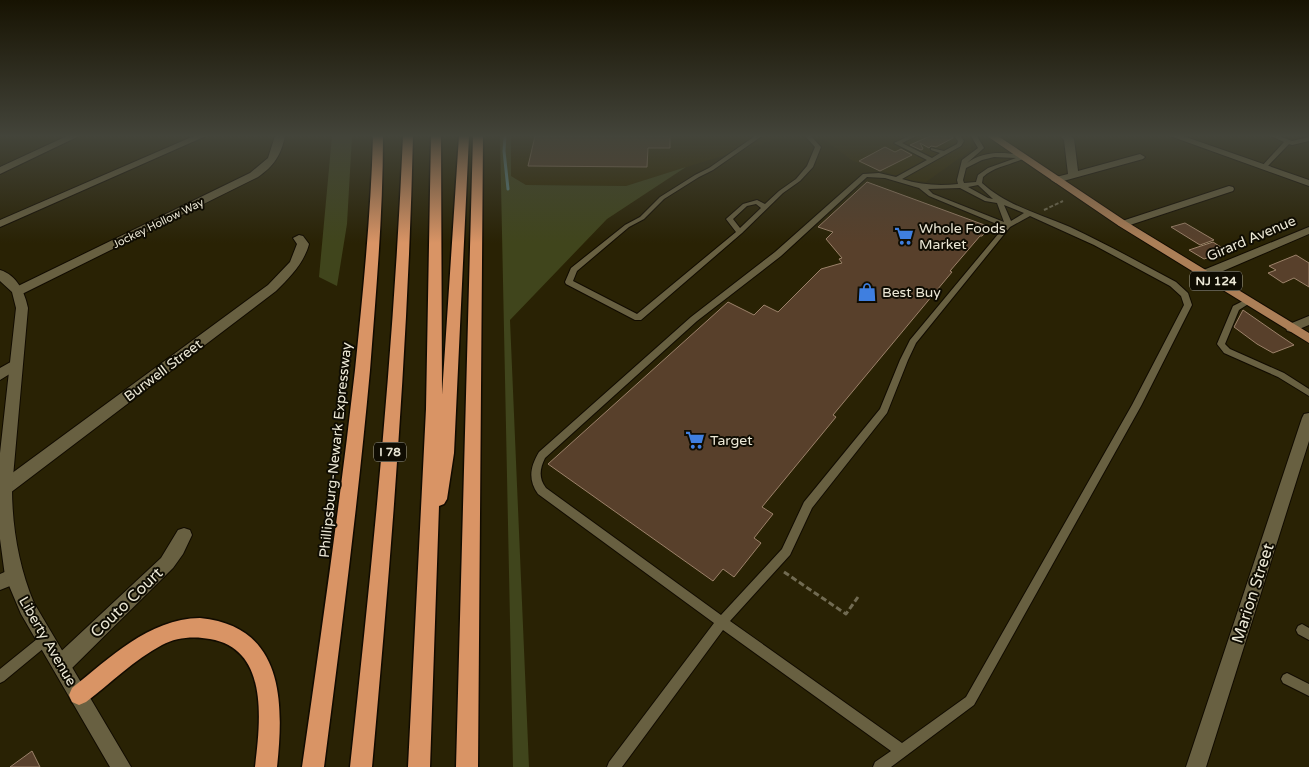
<svg xmlns="http://www.w3.org/2000/svg" width="1309" height="767" font-family="'Varela Round',sans-serif">
  <rect width="100%" height="100%" fill="#292204"/>
  <path fill="#312800" d="M511 136H786L626 186 526 185 511 176Z
    M819 136H966L971 139V150L926 182 909 180 853 161Z"/>
  <path fill="#40451c" d="M332 136H352L347 224 337 286 319 277Z
    M500 136H511V176L526 185 626 186 686 167 607 219 510 320 529 767H513Z"/>
  <g fill="none" stroke-linecap="round" stroke-linejoin="round">
    <path stroke="#5c8586" stroke-width="3" d="M505 136 504 151 508 189"/>
  </g>
  <path fill="#58402b" stroke="#9c826a" d="M535 136H670V148H648L647 167 528 166Z
    M930 136H952L953 138 936 147 931 146 929 148 920 143 923 149 921 150 910 145Z
    M885 147 895 152 901 149 912 155 880 171 859 161Z
    M867 182 990 227 982 236H980L950 271 952 272 833 415 836 417 762 507 773 514 754 538 761 543 734 577 723 569 713 581 548 464 728 302 754 315 764 305 778 312 821 269 842 263 839 259 842 258 826 239 833 232 818 227Z
    M1185 223 1214 240 1200 245 1171 227Z
    M1213 242 1227 251 1204 259 1189 250Z
    M1296 255 1309 263V287L1294 278 1283 283 1268 273 1276 270 1269 266Z
    M1243 310 1279 335 1294 345 1273 353 1257 344 1234 327Z
    M32 751 40 767H10Z"/>
  <g fill="none" stroke-linecap="round" stroke-linejoin="round">
    <g stroke="#110b00" stroke-width="2">
      <path id="service" d="M755 136H762L713 170 699 177 664 199 644 219 629 227 577 271 573 281 637 314 736 232 726 219 743 204 757 200 765 204 779 191 796 179 807 166 815 147 805 136H811L821 147 813 167 800 181 783 193 742 233 641 320H635L566 284 565 282 571 268 625 225 640 217 660 197 695 175 709 168ZM756 204 761 208 740 228 733 219 747 206Z
        M909 136H916L902 143 932 158 940 153 931 150V148L944 151 957 144 958 141 954 136H960L964 141 961 146 902 179C921 185 939 186 958 184L957 180 962 160 978 148 971 136H977L984 148 967 163C984 150 1006 152 1025 156V158C1011 165 995 166 983 177L982 183C1007 206 1040 214 1070 227 1106 244 1141 263 1176 282L1188 293 1192 305 1141 406 974 705 891 767H873L875 762 891 751 723 630 622 767H607L609 762 714 623 538 494C528 480 530 467 539 452L691 317 775 252 863 174 879 173 896 177 927 160 894 143ZM994 157 1016 158 988 168 978 175 976 182 964 183 963 180 966 168 982 160ZM867 177 885 178 919 188 929 196 1004 227 910 340 900 360 880 409 804 502 782 549 721 615 546 488C538 478 540 468 545 458L697 321 781 256ZM978 185 993 199 988 198 968 187ZM960 188 985 201 997 203 1004 222 933 194 928 189ZM1004 205 1024 213 1011 221ZM1030 216 1094 245 1170 286 1181 296 1184 305 1132 405 966 697 902 743 730 621 790 555 812 508 887 413 908 360 916 343 1010 227Z
        M1271 136H1279L1292 141 1309 137V141L1292 145 1289 144 1266 168H1262V166L1284 142Z
        M1249 298 1253 301 1239 310 1225 344 1230 349 1284 373 1309 389V396L1278 377 1224 353 1217 344 1233 306Z
        M1302 624 1309 628V640L1298 634 1296 630 1298 626Z
        M46 633 50 635 52 639 50 643 4 681 0 683V669L42 635Z
        M1287 673 1309 684V696L1283 683 1281 679 1283 675Z"/>
    </g>
    <g stroke="#110b00" stroke-width="2">
      <path id="minor" d="M67 136H79L0 174V167Z
        M194 136H206L0 227V220Z
        M275 136H285C281 155 274 166 258 177L22 294H14L12 291 14 288 250 173 268 158Z
        M1060 136H1071L1074 139 1078 171 1140 154 1145 157 1143 159 1056 183 1051 180 1052 178 1068 174 1064 140Z
        M1170 136H1183L1309 180V186Z
        M1229 186 1233 187 1234 189 1233 191 1127 226H1119L1118 224 1119 222Z
        M1309 227V234L1209 277 1205 278 1199 274 1201 271Z
        M299 235 303 236 309 244C304 263 290 277 276 291L10 493 4 494 0 493V482L268 285 290 262 297 244 293 238Z
        M1309 316V325L1292 332 1287 331 1286 328 1287 325Z
        M16 359 21 361 23 364 21 367 0 380V368Z
        M1309 413V441L1206 767H1186L1302 418 1304 414Z
        M184 528 190 530 192 535 183 554 173 568 69 671 62 673 55 671 53 664 55 657 161 558 178 530Z
        M14 568 20 570 23 576 20 582 0 590V574Z"/>
    </g>
    <g stroke="#110b00" stroke-width="2">
      <path id="tertiary" d="M0 270C17 275 25 293 28 308L12 488C12 527 19 567 34 603L131 767H110L21 614 5 576 0 539V453L16 308 12 292 0 281Z"/>
    </g>
    <g stroke="#110b00" stroke-width="2">
      <path id="primary" d="M987 136H998L1127 222 1309 333V343L1119 226Z"/>
    </g>
    <g stroke="#110b00" stroke-width="3">
      <path id="motorway" d="M373 136H383C383 214 376 292 370 370 358 502 341 635 324 767H302C321 635 340 503 355 370 363 292 371 214 373 136Z
        M403 136H413C408 347 391 557 372 767H350C373 557 394 347 403 136Z
        M431 136H441L442 395 459 136H469L454 453 447 499 444 504 439 506 430 767H408L426 409Z
        M473 136H483L478 767H456Z
        M200 618C284 626 284 702 277 767H255C260 723 270 649 210 639 195 636 176 637 162 645 134 660 111 683 86 702L79 705 72 702 69 695 72 688C110 658 148 619 200 618Z"/>
    </g>
    <path stroke="#716b52" stroke-width="2" stroke-dasharray="4 2" stroke-linecap="butt" d="M1044 210 1063 201"/>
    <path stroke="#716b52" stroke-width="3" stroke-dasharray="6 3" stroke-linecap="butt" d="M784 572 846 614 858 597"/>
    <use href="#service" fill="#686041" fill-rule="evenodd"/>
    <use href="#minor" fill="#686041" fill-rule="evenodd"/>
    <use href="#tertiary" fill="#686041" fill-rule="evenodd"/>
    <use href="#primary" fill="#ac7f57" fill-rule="evenodd"/>
    <use href="#motorway" fill="#d99465" fill-rule="evenodd"/>
  </g>
  <linearGradient id="sky" x2="0" y2="1"><stop stop-color="#171302"/><stop offset="0.56" stop-color="#43443a"/><stop offset="1" stop-color="#43443a" stop-opacity="0"/></linearGradient>
  <rect width="1309" height="243" fill="url(#sky)"/>
  <defs>
    <g id="supermarket-bare" transform="scale(1.5)"><path d="M-6-5.5h2.5l.6 2H6L4.5 2H-2.5L-4.4-4H-6ZM-1.5 3.2a1.3 1.3 0 1 0 .1 0ZM3 3.2a1.3 1.3 0 1 0 .1 0Z" fill="#3f7fe0" stroke="#0f0c02" stroke-width="2.5" paint-order="stroke"/></g>
    <g id="shop-bare" transform="scale(1.5)"><path d="M-5-2.5h2.3a2.7 3.5 0 0 1 5.4 0H5L5.5 6h-11ZM-1.5-2.5h3a1.5 2.3 0 0 0-3 0Z" fill="#3f7fe0" stroke="#0f0c02" stroke-width="2.5" paint-order="stroke"/></g>
  </defs>
  <g fill-rule="evenodd">
    <use href="#supermarket-bare" x="904" y="236"/>
    <use href="#shop-bare" x="867" y="292"/>
    <use href="#supermarket-bare" x="695" y="440"/>
  </g>
  <g text-anchor="middle" stroke-width="4" stroke-linejoin="round" paint-order="stroke">
    <g font-size="11" fill="#ece8d6" stroke="#0f0c02">
      <text transform="translate(158 223) rotate(-26)" y="4">Jockey Hollow Way</text>
    </g>
    <g fill="#0f0c02" stroke="#aaa696" stroke-width="1">
      <rect x="1190" y="271.5" width="52" height="19" rx="4"/>
      <rect x="374" y="442.5" width="32" height="19" rx="4"/>
    </g>
    <g font-size="12" font-weight="bold" fill="#ece8d6">
      <text x="1216" y="285">NJ 124</text>
      <text x="390" y="456">I 78</text>
    </g>
    <g font-size="14" fill="#ece8d6" stroke="#0f0c02" text-anchor="start">
      <text x="919" y="233">Whole Foods<tspan x="919" dy="16">Market</tspan></text>
      <text x="882" y="297">Best Buy</text>
      <text x="710" y="445">Target</text>
    </g>
    <g font-size="14" fill="#ece8d6" stroke="#0f0c02">
      <text transform="translate(1251 238) rotate(-23)" y="5">Girard Avenue</text>
      <text transform="translate(163 370) rotate(-37)" y="5">Burwell Street</text>
      <text transform="translate(335 450) rotate(-84)" y="5">Phillipsburg-Newark Expressway</text>
      <text transform="translate(48 641) rotate(60)" y="5">Liberty Avenue</text>
    </g>
    <g font-size="16" fill="#ece8d6" stroke="#0f0c02">
      <text transform="translate(1252 593) rotate(-72)" y="6">Marion Street</text>
      <text transform="translate(126 602) rotate(-44)" y="6">Couto Court</text>
    </g>
  </g>
</svg>
